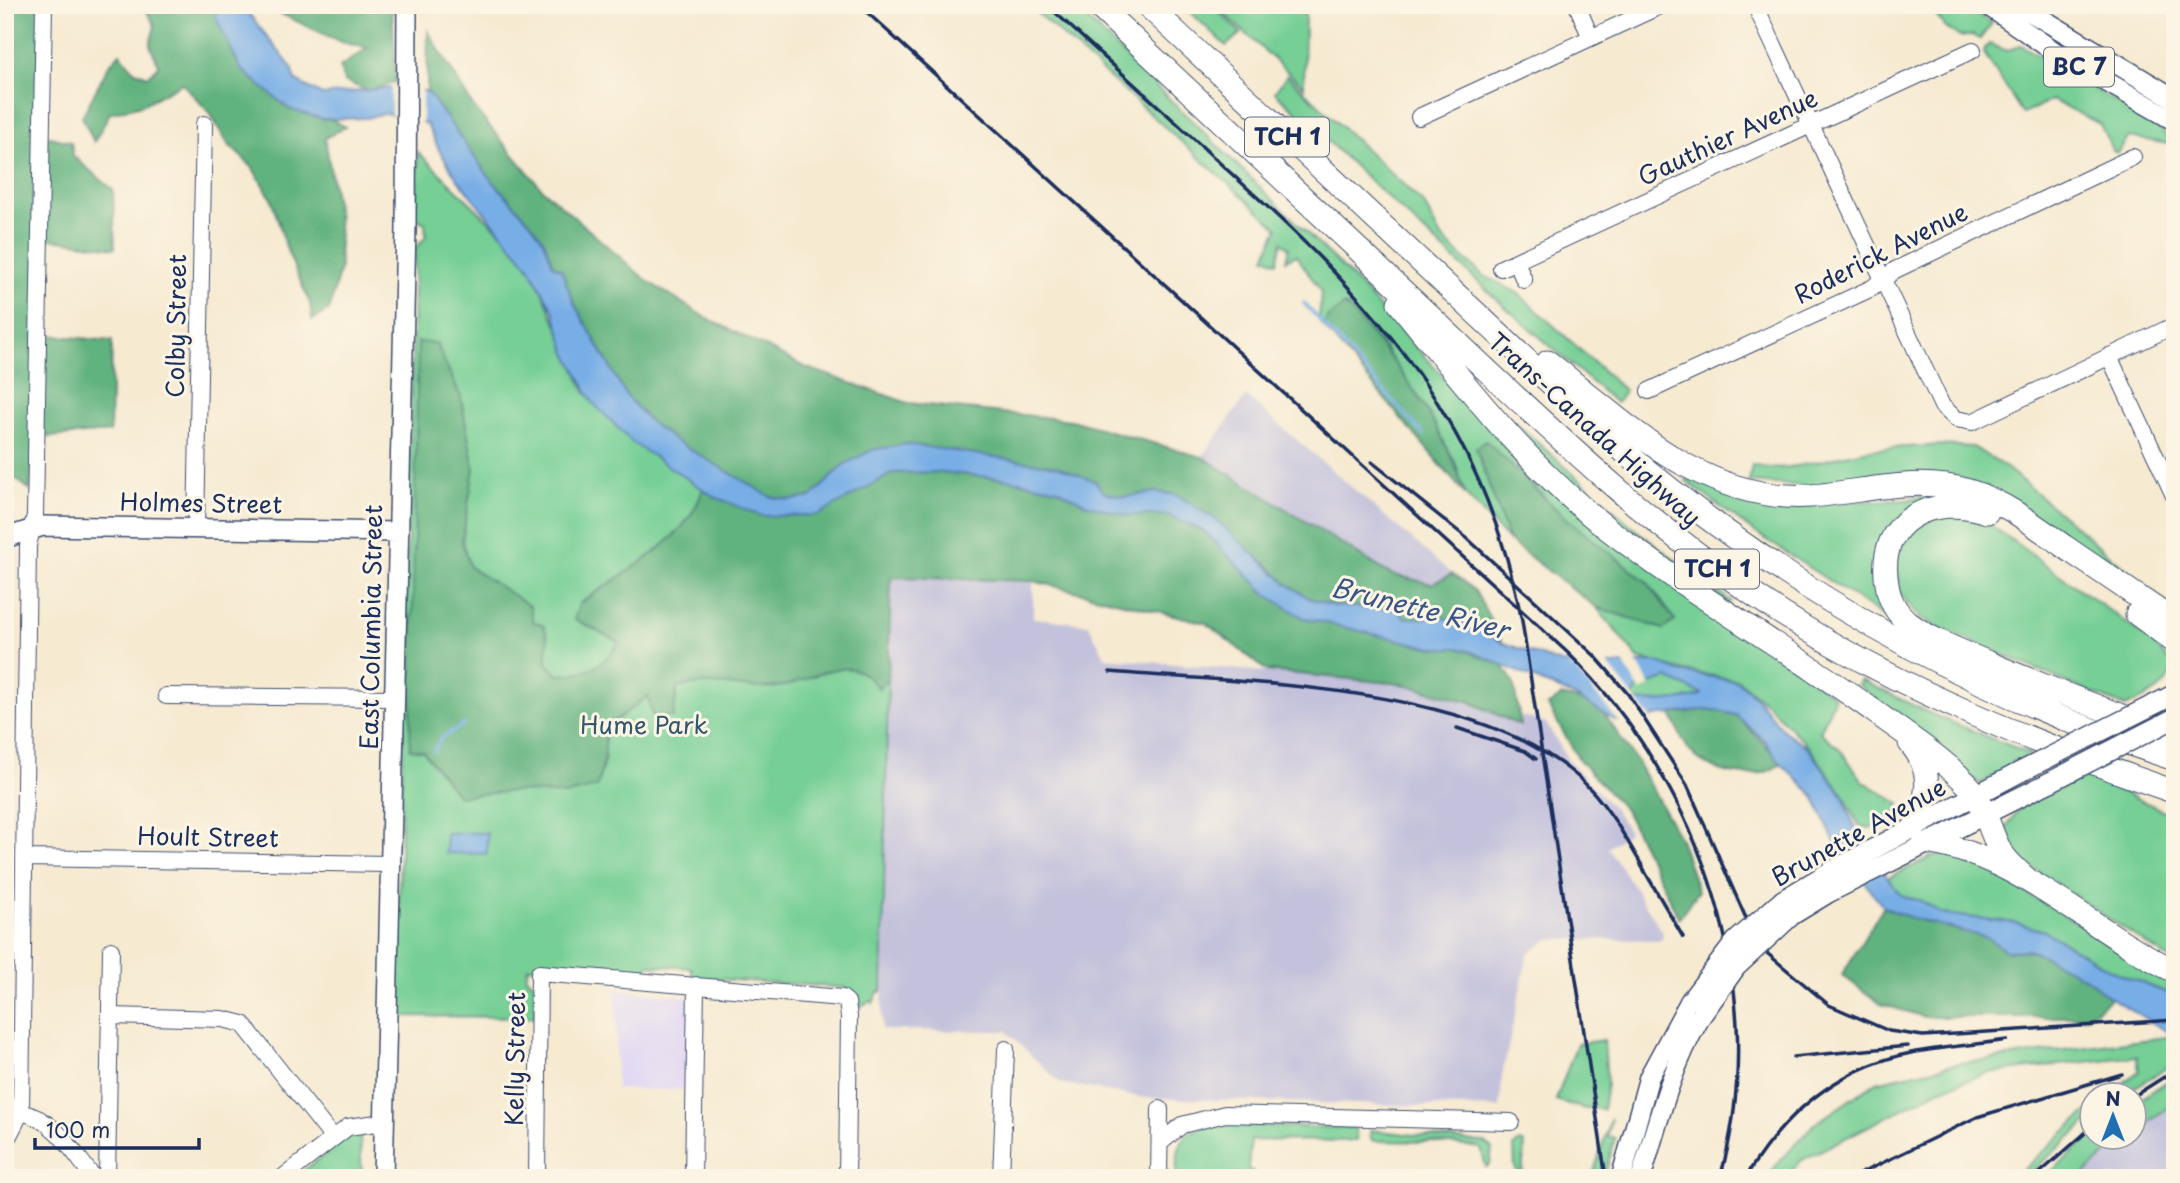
<svg xmlns="http://www.w3.org/2000/svg" width="2180" height="1183" font-family="'Playpen Sans',sans-serif">
  <rect width="100%" height="100%" fill="#fcf5e5"/>
  <filter id="ink" filterUnits="userSpaceOnUse"><feTurbulence type="fractalNoise" baseFrequency=".0143" numOctaves="2"/><feDisplacementMap in="SourceGraphic" scale="14" xChannelSelector="R" yChannelSelector="G"/><feConvolveMatrix kernelMatrix="1 2 1 2 8 2 1 2 1" color-interpolation-filters="sRGB"/></filter>
  <filter id="wash" filterUnits="userSpaceOnUse"><feTurbulence type="fractalNoise" baseFrequency=".00686" numOctaves="4" result="noise"/><feDisplacementMap in="SourceGraphic" scale="28" xChannelSelector="R" yChannelSelector="G"/><feGaussianBlur stdDeviation="1.57" result="paint"/><feColorMatrix in="noise" values="0 0 0 0 0 0 0 0 0 0 0 0 0 0 0 0 0 1.4 0 .05"/><feComposite in="paint" operator="in"/></filter>
  <g filter="url(#wash)">
    <rect width="100%" height="100%" fill="#f6ead1"/>
    <path fill="#dfd5f5" d="M616 989 703 999 702 1090 616 1089Z"/>
    <path fill="#c3c1db" d="M1246 396 1452 574 1432 584 1390 574 1202 457Z
      M890 577 1033 581V618L1088 624 1106 658 1402 684 1546 723 1568 760 1615 810 1629 832 1608 848 1663 932 1662 940 1549 939 1528 954 1502 1076 1500 1108 1145 1098 1060 1083 1006 1031 882 1030Z
      M2175 1103V1178H2080L2123 1138H2134L2135 1130Z"/>
    <path fill="#76cf95" stroke="#487f7a" stroke-width="2" d="M1028 5H1073L1347 272 1495 433 1835 697 1820 732 1839 748 1863 781 1900 804 1897 813 1870 828 1859 826 1844 795 1809 747 1767 704 1738 680 1685 671 1638 658 1596 607 1663 629 1675 620 1648 583 1565 518 1520 473 1476 448 1509 541 1465 494 1455 461 1436 429 1383 345 1345 305 1327 318 1324 327 1319 321 1321 291 1296 255 1286 260 1289 248 1282 242 1277 262 1265 257 1278 228Z
      M1183 5H1212L1241 33 1226 46Z
      M1215 5H1305L1304 87Z
      M1928 5H1960L1992 23 1980 39 1973 35 1960 37 1945 27Z
      M1990 44 2007 51 2021 45 2159 128 2175 145 2129 137 2117 153 2113 151 2100 124 2052 100 2023 114 1984 53V48Z
      M1287 75 1424 204 1440 236 1461 256 1484 276 1518 293 1625 391 1616 403 1505 307 1275 92Z
      M418 152 529 260 585 392 647 449 715 497 890 577 882 991 878 992 873 1003 870 1001 859 1007 847 988 692 977V968L648 965 647 973 528 967 526 977 534 983 535 1017 396 1016 415 249 426 237 425 223 417 219 415 214Z
      M1507 415 1637 531 1731 601 1728 604 1603 517 1505 417Z
      M1941 445 1973 447 2008 469 2170 606 2175 604V612L2011 500 1749 482 1752 465C1787 475 1828 457 1864 451 1889 447 1916 447 1941 445Z
      M1688 476 1800 503 1907 500 1925 495 1937 498 1890 527 1901 628 1750 529 1686 481Z
      M1949 514 1986 522 1996 529 2150 640 2172 664C2172 689 2144 698 2125 707L1937 627 1919 617 1899 592 1895 556 1911 528Z
      M1668 678 1702 694C1695 700 1645 704 1635 700L1633 696 1638 688Z
      M1861 680 1931 714 2031 754 1980 784 1858 685Z
      M2085 775 2175 816V963L2033 868 2014 853 2002 834 2019 808Z
      M1945 854 1970 860 2175 980V996L2112 971 2044 931 2017 923 1942 914 1921 901 1900 895 1888 878 1931 857Z
      M2175 1036V1063L2122 1095H2107L2139 1071 2137 1056 1988 1073 1941 1089 1802 1160 1785 1178H1765L1813 1125 1876 1082 1960 1063Z
      M1604 1040 1607 1084 1603 1110 1593 1107 1585 1109 1556 1100 1577 1044Z
      M2175 1076V1103L2135 1130V1103Z
      M2092 1107V1118L2024 1178H2014Z
      M1611 1118 1607 1136 1615 1138 1604 1178H1592Z
      M1231 1125 1355 1128 1357 1141 1251 1140 1248 1168 1256 1175 1176 1178C1177 1133 1185 1127 1231 1125Z
      M1370 1130 1485 1143 1492 1149 1490 1164 1486 1167 1481 1148 1433 1142 1374 1141 1371 1139Z
      M353 1133 360 1135 362 1178H294Z
      M2092 1135 2124 1138 2080 1178H2044Z
      M1520 1142 1525 1144 1522 1173 1548 1178H1519L1515 1167 1514 1146Z"/>
    <path fill="#60b27e" stroke="#3e706e" stroke-width="2" d="M5 5H42L36 138 50 137 71 142 73 156 113 190 115 248 37 237 36 334 112 341 110 432 35 438 30 490 5 470Z
      M143 5H223L299 100 345 127 325 138 338 215 340 269 329 310 312 320 310 303 288 253 271 198 252 167 228 144 209 112 182 83 142 105 110 113 94 142 82 117 109 65 120 53 133 70 148 76 159 66 150 45 155 25Z
      M262 5H392L396 82 368 91 344 81 340 67 368 48 341 42Z
      M428 31 474 108 543 190 646 280 703 316 805 367 908 403 1071 420 1202 457 1390 574 1432 584 1452 574 1475 591 1503 643 1475 625 1425 614 1426 618H1405L1396 609 1333 606 1309 598 1287 584 1267 564 1156 492 1124 497 1103 492 1095 481 843 465 812 497 791 500 771 498 674 440 650 422 627 397 574 303 561 269 553 265 544 241 530 222 489 177 427 91Z
      M1345 305C1395 358 1443 423 1465 494L1324 327 1327 318Z
      M418 342 436 343 461 397 474 469 462 541 470 567 530 606 533 621 544 626 548 638 547 663 558 675C587 674 603 667 619 642L574 619 580 603C621 575 691 539 703 488L715 497 818 515 893 473 942 472 1008 479 1058 489 1086 504 1126 515H1167L1204 531 1267 595 1304 618 1434 648H1458L1502 664 1513 682 1521 726 1468 701 1402 684 1267 671 1206 623 1033 581 891 577 888 680 878 688C871 680 863 671 852 669 829 665 807 681 784 686 749 693 714 677 677 688L673 717 652 715 648 696 605 728V757L597 787 565 795 517 791 458 796 423 751 410 749Z
      M1486 441 1565 518 1648 583 1675 621 1663 629 1596 607 1509 541 1476 448Z
      M1561 696 1598 705 1637 762 1680 839 1698 892 1679 918 1625 810 1580 761 1548 706Z
      M1708 709 1736 715 1782 762C1761 784 1712 775 1692 753 1682 743 1677 727 1671 714Z
      M1883 907 1909 917 1988 938 2006 951 2031 950 2086 978 2111 998 2087 1017H1925L1881 1004 1842 975Z"/>
    <path fill="#78aee6" stroke="#4a6ea2" stroke-width="2" fill-rule="evenodd" d="M215 5H242L292 68 296 81 322 95 388 88 427 91 489 177 530 222 544 241 553 265 561 269 574 303 627 397 650 422 674 440 771 497 791 500 812 497 843 465 872 450 906 444 1057 466 1095 481 1103 492 1124 497 1156 492 1177 495 1215 519 1287 584 1309 598 1333 606 1396 609 1405 618H1426L1424 613 1475 625 1503 643 1561 663 1615 665 1656 662 1682 672 1737 681 1754 695 1783 730 1808 748 1843 796 1859 838 1900 895 1921 901 1942 914 2017 923 2044 931 2112 971 2175 996V1036L2111 998 2086 978 2032 950 2006 951 1988 938 1909 917 1883 907 1835 843 1814 796 1776 758 1766 742 1736 715 1708 709 1654 716 1640 722 1616 721 1576 697 1475 653 1458 648H1434L1304 618 1267 595 1204 531 1167 515H1126L1086 504 1058 489 1008 479 942 472 893 473 818 515 762 516 715 497 633 443 593 403 566 351 554 312 528 265 458 180 439 150 427 124 385 113 367 118 323 119 289 109 241 69 216 18ZM1667 678 1702 694C1695 700 1644 704 1635 700L1633 696 1638 688Z
      M446 833H487V854L446 853Z"/>
    <path fill="#f6ead1" d="M391 85 422 87V124L391 115Z
      M1566 660 1605 661 1652 720 1640 725 1621 724Z
      M1635 660 1651 686 1640 691 1622 661Z"/>
    <g fill="none" stroke-linecap="round" stroke-linejoin="round">
      <path stroke="#78aee6" stroke-width="3.5" d="M1304 303 1423 434
        M434 751 441 738 464 724"/>
    </g>
  </g>
  <g filter="url(#ink)">
    <g fill="none" stroke-linecap="round" stroke-linejoin="round">
      <g stroke="#3c4b6f" stroke-width="18">
        <path id="minor" d="M1577 5 1590 36
          M1755 5 1942 406 1956 419 1972 422 2175 325
          M1419 117 1662 5
          M1516 261 1524 280
          M1501 268 1973 50
          M2109 356 2175 498
          M1649 391 1872 288 1895 270 2133 157
          M196 528 204 124
          M166 696 395 698
          M24 858 390 864
          M111 1016 223 1019 243 1024 332 1137
          M21 1112C56 1120 72 1151 94 1178
          M5 1143 21 1112 28 546 35 515 44 5
          M1160 1143 1182 1125 1225 1114 1511 1122
          M107 1178 111 950
          M282 1178 348 1127 384 1122
          M537 1178 539 973 842 998 847 1002 849 1017 847 1178
          M693 1178 696 985
          M1001 1178 1006 1049
          M1159 1178 1160 1109"/>
      </g>
      <g stroke="#3c4b6f" stroke-width="22">
        <path id="major" d="M1987 5 2058 54 2175 121
          M2019 5 2175 99
          M5 538 43 526 399 532
          M2157 703 2175 694
          M1783 900 1833 870 2022 771
          M1792 915 1828 893 2050 782
          M383 1178 406 228 407 5
          M1621 1178 1649 1077 1690 1001
          M1641 1178C1658 1121 1671 1068 1701 1016"/>
      </g>
      <g stroke="#3c4b6f" stroke-width="25">
        <path id="highway" d="M1097 5C1206 108 1316 209 1424 311 1538 418 1648 527 1781 613 1902 691 2039 745 2175 792
          M1147 5 1620 448C1784 588 1969 693 2175 759
          M1399 303C1463 382 1527 466 1608 529 1692 594 1784 647 1871 709 1903 733 1939 755 1967 784 1985 802 1988 828 2000 850 2007 862 2019 872 2029 881
          M1548 362C1626 424 1703 503 1811 496 1864 492 1916 475 1969 491 2005 502 2034 525 2065 547 2102 572 2138 597 2175 622
          M1987 512C1934 494 1876 518 1887 584 1889 600 1897 614 1910 624 1934 642 1964 652 1991 664 2052 690 2113 713 2175 736
          M2137 614 2175 642
          M1910 743C1934 771 1929 796 1914 828
          M1931 843C2023 858 2092 932 2175 971"/>
      </g>
      <use href="#minor" stroke="#fff" stroke-width="16"/>
      <use href="#major" stroke="#fff" stroke-width="19"/>
      <use href="#highway" stroke="#fff" stroke-width="23"/>
      <path stroke="#1b2f5e" stroke-width="3.5" d="M859 5 1568 653C1702 784 1773 995 1720 1178
        M1047 5C1106 59 1165 112 1223 166 1373 301 1482 416 1522 621L1606 1178
        M1372 462 1468 539 1595 656 1628 694 1687 785 1745 916 1768 954 1829 1005 1889 1031 1923 1036 2175 1020
        M1110 672C1247 684 1470 683 1577 776 1606 801 1626 838 1645 871
        M1457 728 1525 751 1536 759
        M1641 865 1683 937
        M1793 1057 1908 1046
        M2134 1096 2175 1070
        M1745 1178C1783 1115 1837 1068 1911 1053 1942 1047 1975 1045 2007 1040
        M1851 1178 1977 1117 2122 1074
        M2034 1178 2092 1127"/>
      <g stroke="#3c4b6f" stroke-width="22" stroke-linecap="butt">
        <path id="major-bridge" d="M2022 771 2157 703
          M2050 782 2175 718
          M1690 1001 1736 941 1783 900
          M1701 1016 1736 967 1792 915"/>
      </g>
      <use href="#major-bridge" stroke="#fff" stroke-width="19"/>
    </g>
  </g>
  <g text-anchor="middle" stroke-width="6" stroke-linejoin="round" paint-order="stroke">
    <g fill="#fcf5e5" stroke="#5e6a86" stroke-width="2">
      <rect x="2044" y="47.5" width="70" height="39" rx="5"/>
      <rect x="1245" y="117.5" width="84" height="39" rx="5"/>
      <rect x="1675" y="549.5" width="84" height="39" rx="5"/>
    </g>
    <g font-size="23" font-weight="bold" fill="#1b2f5e">
      <text x="2079" y="75">BC 7</text>
      <text x="1287" y="145">TCH 1</text>
      <text x="1717" y="577">TCH 1</text>
    </g>
    <g font-size="24" fill="#1b2f5e" stroke="#fcf5e5">
      <text transform="translate(1728 138) rotate(-25)" y="8">Gauthier Avenue</text>
      <text transform="translate(1881 254) rotate(-27)" y="8">Roderick Avenue</text>
      <text transform="translate(177 326) rotate(-89)" y="8">Colby Street</text>
      <text transform="translate(1594 430) rotate(42)" y="8">Trans-Canada Highway</text>
      <text transform="translate(201 504) rotate(1)" y="8">Holmes Street</text>
      <text transform="translate(372 627) rotate(-89)" y="8">East Columbia Street</text>
      <text transform="translate(1859 833) rotate(-29)" y="8">Brunette Avenue</text>
      <text transform="translate(208 838) rotate(1)" y="8">Hoult Street</text>
      <text transform="translate(516 1059) rotate(-89)" y="8">Kelly Street</text>
    </g>
    <g font-size="24" fill="#32576c" stroke="#fcf5e5">
      <text x="644" y="734">Hume Park</text>
    </g>
    <g font-size="26" font-style="italic" fill="#375587" stroke="#fcf5e5">
      <text transform="translate(1420 609) rotate(14)" y="9">Brunette River</text>
    </g>
  </g>
  <rect width="2180" height="1183" fill="none" stroke="#fcf5e5" stroke-width="28"/>
  <g transform="translate(2113 1116)"><circle r="33" fill="#fcf5e5" stroke="#a2a6af" stroke-width="2"/>
  <path d="M0-5L12 26L0 18L-12 26Z" fill="#1f6fb2"/>
  <text y="-10" font-size="19" font-weight="bold" text-anchor="middle" fill="#1b2f5e">N</text>
  </g>
  <path d="M35 1138v10h164v-10" fill="none" stroke="#1b2f5e" stroke-width="3.5"/>
  <text x="46" y="1138" font-size="21" fill="#1b2f5e" stroke="#fcf5e5" stroke-width="5" paint-order="stroke">100 m</text>
</svg>
